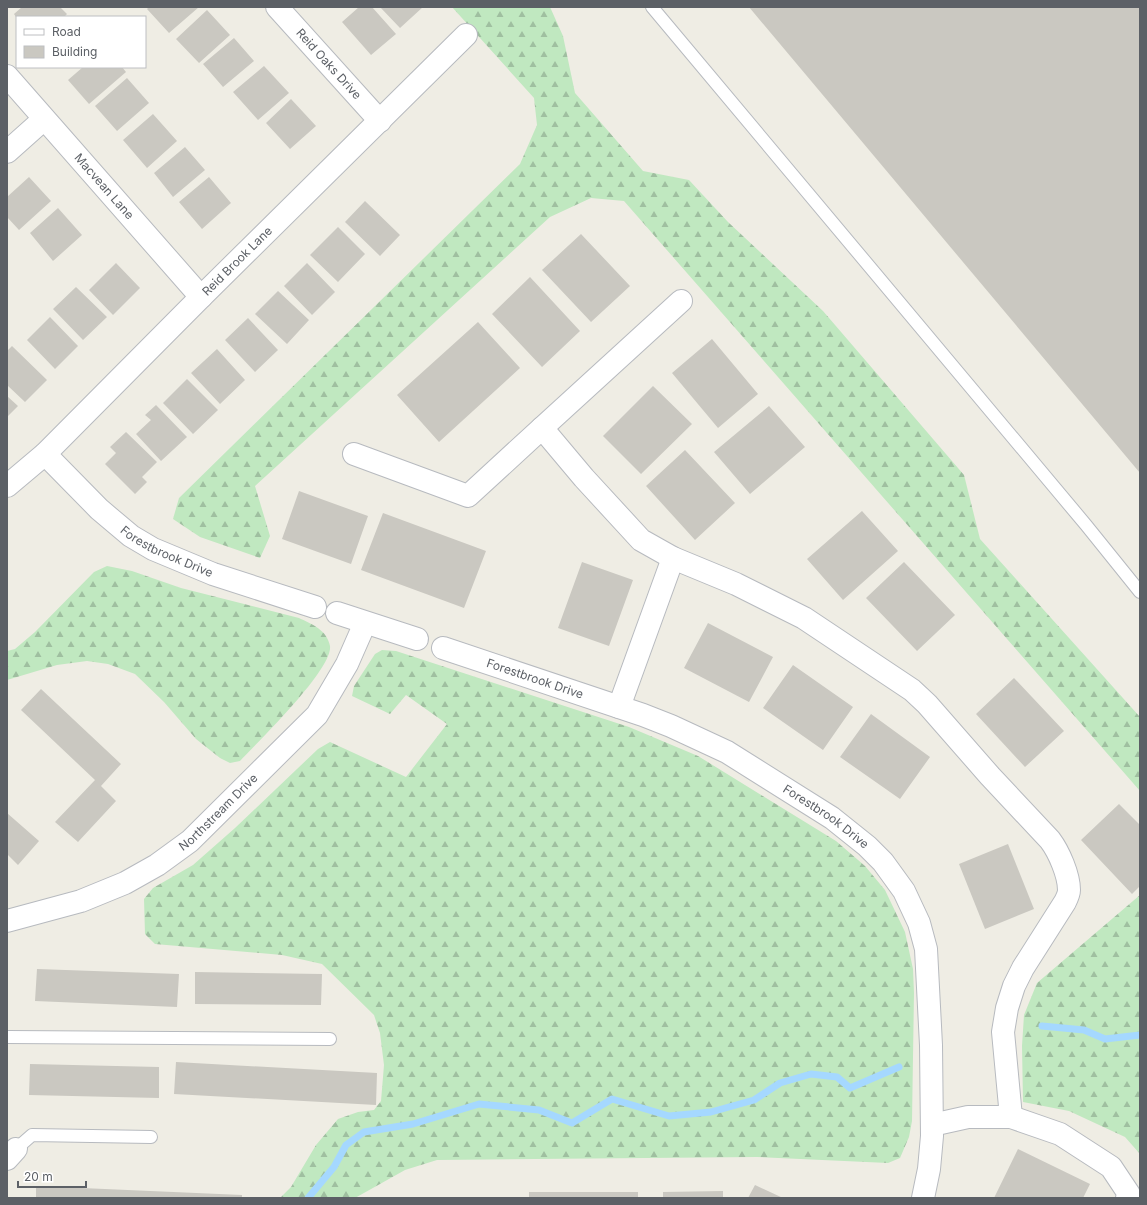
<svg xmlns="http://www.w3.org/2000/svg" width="1147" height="1205" font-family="Inter,sans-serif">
  <defs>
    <pattern id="forest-firs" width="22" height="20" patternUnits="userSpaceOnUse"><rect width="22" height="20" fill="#c0e8c0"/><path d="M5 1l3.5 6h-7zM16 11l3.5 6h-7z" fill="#9fbfa0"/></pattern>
  </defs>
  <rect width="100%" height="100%" fill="#efede4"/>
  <path fill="url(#forest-firs)" d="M452 7H550L563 36 575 93 643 171 689 180 728 222 823 311 964 475 980 539 1140 717V791L624 201 591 198 550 217 255 486 270 536 260 558 200 537 173 519 179 498 520 164 537 125 534 98Z
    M107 566 132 571 181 588 299 618C312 624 327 630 330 646 333 669 258 742 240 761L230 763 220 758 196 739 164 702 135 674 108 664 87 661 57 665 7 680V651L15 649 35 632 94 572Z
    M382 650 396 651 629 727 698 756 836 841 865 866 885 890 905 932 913 969 914 993 912 1121 909 1137 900 1158 888 1163 757 1157 437 1160 405 1170 355 1198H280L291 1187 316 1145 338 1119 358 1112 374 1110 381 1101 384 1065 380 1033 374 1015 322 964 282 955 155 944 145 934 144 899 153 888 193 865 235 828 318 749 330 742 406 777 447 724 406 695 390 714 352 696 354 686 375 654Z
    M1140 895V1154L1125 1137 1069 1111 1023 1102 1022 1046 1024 1015 1037 983Z"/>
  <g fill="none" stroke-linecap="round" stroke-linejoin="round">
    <path stroke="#a5d8ff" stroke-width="7" d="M1042 1026 1084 1030 1105 1039 1140 1035
      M308 1198 334 1167 346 1145 364 1132 413 1124 479 1104 539 1110 572 1123 612 1099 669 1116 711 1112 754 1100 780 1083 811 1074 837 1077 850 1088 899 1067"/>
  </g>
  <path fill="#cac8c1" d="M22 7H60L67 14 64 17H16L14 14Z
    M149 7H199L169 33 147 9Z
    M359 7H372L396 34 371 55 342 22Z
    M380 7H423L400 28Z
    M749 7H1140V473Z
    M207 10 230 35 199 63 176 39Z
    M234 38 254 61 223 87 203 64Z
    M264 66 289 93 258 120 233 92Z
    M83 67H122L126 72 89 104 68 80Z
    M127 78 149 103 117 131 95 106Z
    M291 99 316 126 290 149 266 123Z
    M153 114 177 141 147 168 123 140Z
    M185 147 205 170 173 197 154 173Z
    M29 177 51 201 19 230 7 217V197Z
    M209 177 231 203 202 229 179 202Z
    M365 201 400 235 380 256 345 222Z
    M58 208 82 235 53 261 30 233Z
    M338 227 365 254 338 282 310 255Z
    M581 234 630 286 591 322 542 270Z
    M116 263 140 288 113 315 89 290Z
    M307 263 335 292 312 315 284 286Z
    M530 277 580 331 542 367 492 314Z
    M76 287 107 317 83 340 53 309Z
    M278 291 309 320 287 344 255 314Z
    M50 317 78 346 55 369 27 340Z
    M248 318 278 350 255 372 225 340Z
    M478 322 520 368 439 442 397 395Z
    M712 339 758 394 718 428 672 373Z
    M12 346 47 380 25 402 7 385V351Z
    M217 349 245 380 220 404 191 373Z
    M187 379 218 410 193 434 163 403Z
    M653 386 692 424 641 474 603 436Z
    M7 396 18 406 7 417Z
    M156 405 187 437 161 461 136 434 151 420 145 415Z
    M769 406 805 447 750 494 714 452Z
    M126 432 157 462 142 477 147 482 135 494 105 464 116 453 110 447Z
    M685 450 735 503 695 540 646 486Z
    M299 491 368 516 351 564 282 539Z
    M862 511 898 551 843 600 807 559Z
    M383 513 486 551 464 608 361 570Z
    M582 562 633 580 609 646 558 628Z
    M904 562 955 615 917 651 866 598Z
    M708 623 773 657 749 702 684 668Z
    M793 665 853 707 823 750 763 708Z
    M1014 678 1064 731 1025 767 976 714Z
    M41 689 121 764 101 786 116 801 78 842 55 822 95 780 21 710Z
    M871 714 930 757 900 799 840 757Z
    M1119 804 1140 825V886L1132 894 1081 840Z
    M7 813 39 841 18 865 7 854Z
    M1008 844 1034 909 985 929 959 864Z
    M37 969 179 974 177 1007 35 1001Z
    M195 972 322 974 321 1005 195 1004Z
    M176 1062 377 1073 376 1105 174 1094Z
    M30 1064 159 1067V1098L29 1095Z
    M1018 1149 1090 1184 1083 1198H994Z
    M755 1185 783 1198H748Z
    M36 1186 242 1195V1198H36Z
    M723 1191V1198H663V1192Z
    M529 1192H638V1198H529Z"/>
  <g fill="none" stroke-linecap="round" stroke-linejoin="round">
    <g stroke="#b7babf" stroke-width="14">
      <path id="lane" d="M652 7 1086 525 1140 592
        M7 1037 330 1039
        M16 1149 32 1135 151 1137"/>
    </g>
    <g stroke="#b7babf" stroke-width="24">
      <g id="street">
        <path id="s1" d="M277 7 380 121"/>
        <path id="s2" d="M7 76 201 297"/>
        <path d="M7 152 44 119"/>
        <path d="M542 428 681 301"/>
        <path id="s3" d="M45 454 99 509 131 536 153 549 213 574 315 607"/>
        <path d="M354 454 468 496 542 428 584 478 641 540 673 558 736 584 804 618 912 690 927 704 990 776 1050 840C1059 852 1069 875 1069 890 1069 894 1067 898 1065 902L1023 968 1014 986 1007 1008 1003 1032 1011 1117"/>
        <path id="s4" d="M7 486 45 454 201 297 466 35"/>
        <path d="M337 613 417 639"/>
        <path id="s5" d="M443 648 643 715 671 726 727 752 832 818 867 846 883 862 904 891 919 923 926 949 931 1045 932 1136 929 1169 923 1198"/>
        <path d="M619 707 673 558"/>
        <path id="s6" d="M7 921 81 901 125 883 157 865 190 841 317 715 347 664 365 623"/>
        <path d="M932 1125 968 1117H1011L1060 1134 1111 1167 1129 1194 1127 1198"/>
        <path d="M7 1159 16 1149"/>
      </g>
    </g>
    <use href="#lane" stroke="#fff" stroke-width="12"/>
    <use href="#street" stroke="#fff" stroke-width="22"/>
  </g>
  <g text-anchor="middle" stroke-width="4" stroke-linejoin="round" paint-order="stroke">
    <g font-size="12" fill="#5c6066" stroke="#fff">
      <text dy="4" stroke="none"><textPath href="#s1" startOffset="77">Reid Oaks Drive</textPath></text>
      <text dy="4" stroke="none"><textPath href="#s2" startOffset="147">Macvean Lane</textPath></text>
      <text dy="4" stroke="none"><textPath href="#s4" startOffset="322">Reid Brook Lane</textPath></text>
      <text dy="4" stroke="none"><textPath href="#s3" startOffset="158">Forestbrook Drive</textPath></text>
      <text dy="4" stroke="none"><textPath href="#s5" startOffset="97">Forestbrook Drive</textPath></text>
      <text dy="4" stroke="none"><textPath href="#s6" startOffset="242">Northstream Drive</textPath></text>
      <text dy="4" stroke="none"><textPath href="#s5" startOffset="421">Forestbrook Drive</textPath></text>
    </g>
  </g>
  <rect width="1147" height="1205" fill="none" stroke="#5c6066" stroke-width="16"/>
  <rect x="16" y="16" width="130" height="52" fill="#ffffff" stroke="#bebfc2"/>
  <rect x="24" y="29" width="20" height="6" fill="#ffffff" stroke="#bebfc2"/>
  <text x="52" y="36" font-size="12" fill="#5c6066">Road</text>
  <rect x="24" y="46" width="20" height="12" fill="#cac8c1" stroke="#bebfc2"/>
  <text x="52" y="56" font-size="12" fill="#5c6066">Building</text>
  <path d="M18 1181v6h68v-6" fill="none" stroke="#5c6066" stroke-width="2"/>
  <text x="24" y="1181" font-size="12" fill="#5c6066" stroke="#ffffff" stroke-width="3" paint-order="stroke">20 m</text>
</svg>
